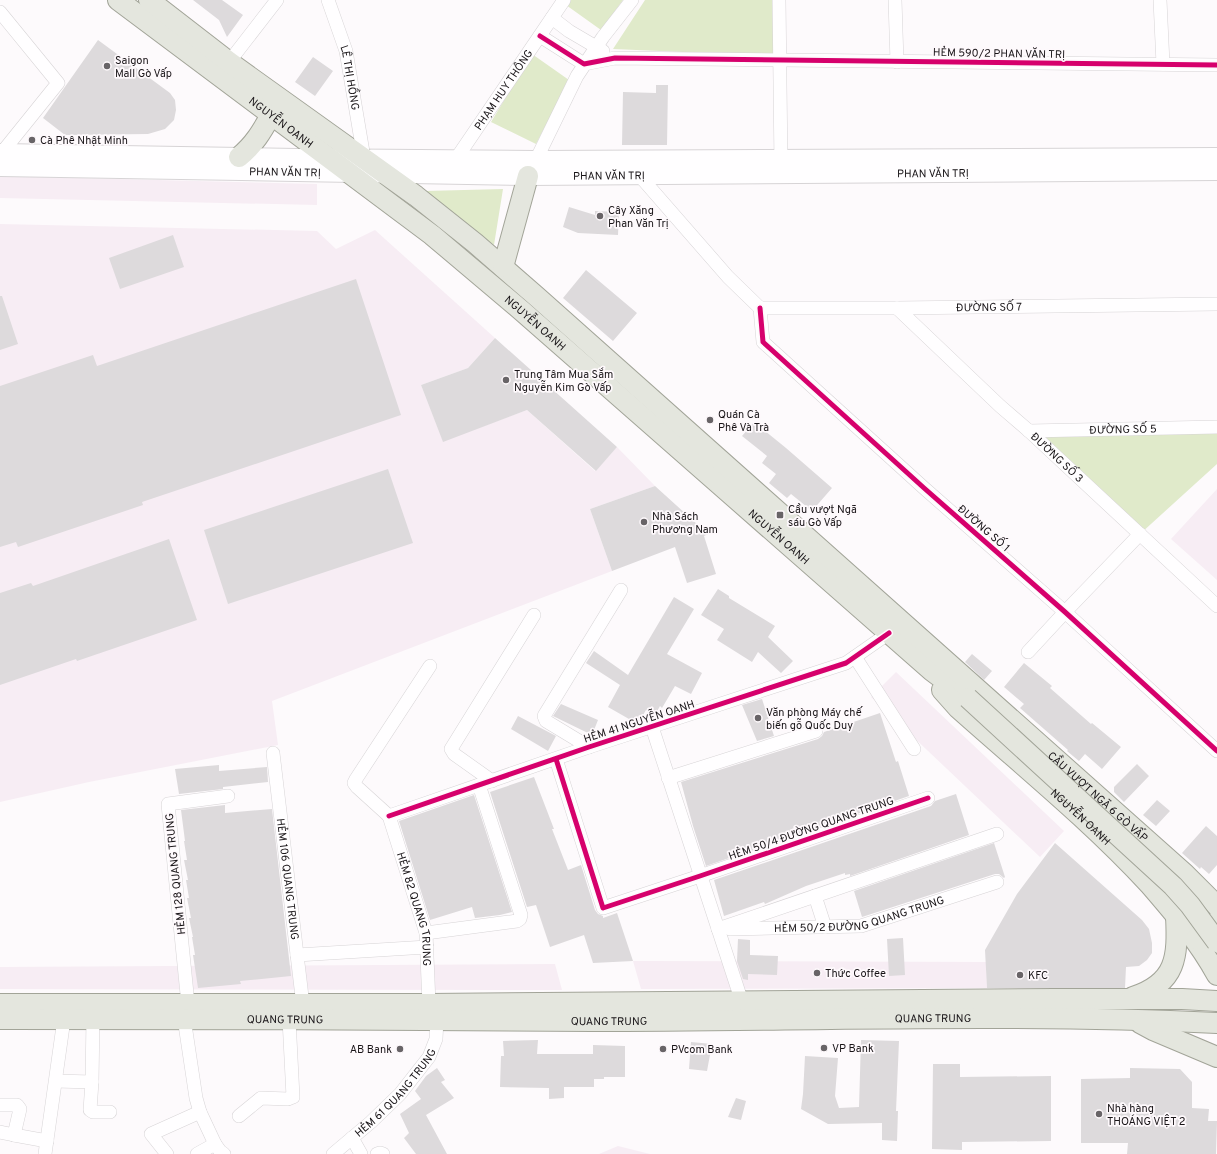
<svg xmlns="http://www.w3.org/2000/svg" width="1217" height="1154" font-family="Overpass,sans-serif">
  <rect width="100%" height="100%" fill="#fdfafc"/>
  <path fill="#f7edf4" d="M0 176 317 184V205L0 198Z
    M0 224 317 231 336 249 375 230 495 338 468 368 421 385 443 441 527 410 595 471 617 447 655 486 590 509 612 571 272 701 278 745 89 782 0 802Z
    M1217 489V580L1171 539Z
    M896 672 1064 831 1040 857 871 697Z
    M633 961 986 962 987 988 641 989Z
    M555 964 562 990 0 989V967Z
    M618 1146 650 1154H599Z"/>
  <path fill="#e0eaca" d="M570 0H623L601 30 566 5Z
    M645 0H773L774 56 613 49Z
    M532 54 569 80 536 144 491 122Z
    M503 189 494 245 425 191Z
    M1217 427V464L1140 534 1029 431Z"/>
  <path fill="#dddadc" d="M193 0H222L243 15 227 37 219 20Z
    M98 40 170 93 175 100 176 110 174 120 165 129 148 134 65 135 43 118Z
    M313 57 333 71 315 96 295 82Z
    M656 85H668L667 145H622L623 92 656 93Z
    M569 207 595 215V211L619 212 618 235 578 233 563 227Z
    M173 235 184 267 120 289 109 258Z
    M586 270 637 313 613 341 563 298Z
    M356 279 401 415 142 502 143 505 18 547 16 542 0 547V386L93 355 97 366Z
    M0 296H2L18 344 0 350Z
    M495 338 617 447 596 471 527 410 443 442 421 385 468 368Z
    M754 422 786 448 832 488 812 511 791 494 787 498 769 483 776 474 762 463 767 456 742 436Z
    M388 469 413 543 228 604 204 530Z
    M655 486 708 534 704 536 716 574 687 583 675 547 612 571 590 509Z
    M169 539 197 620 77 661 76 659 0 685V593L31 583 33 586Z
    M718 589 729 596V598L775 626 768 637 793 661 781 673 758 652 752 662 717 640 724 629 701 615Z
    M674 597 694 609 667 654 702 673 691 694 675 686 662 708 660 706 655 715 646 710 639 722 636 723 608 707 620 685 586 663 594 651 628 675Z
    M972 654 992 671 984 680 965 662Z
    M1024 663 1052 686 1050 688 1091 724 1092 723 1121 747 1102 769 1085 754 1079 761 1067 751 1068 750 1020 708 1024 704 1004 687Z
    M762 699 774 736 757 741 742 705Z
    M561 704 598 720 592 735 553 716Z
    M880 713 896 762 898 761 909 796 706 866 693 826 681 782 818 739 822 736 824 732 830 730Z
    M518 716 556 736 548 751 511 729Z
    M1137 764 1149 776 1124 802 1114 792V787Z
    M219 765V771L267 767 268 782 223 787V789L179 794 175 769Z
    M534 777 554 829H552L568 870 581 865 595 910 598 914 603 916V918L617 913 633 961 593 963 584 935 550 947 536 905 527 907 490 792Z
    M956 794 969 835 850 876V874L845 875V873L806 886 765 904 764 902 724 916 714 880 931 806 935 801Z
    M474 795 512 912 500 915 475 918 472 907 430 920 399 821Z
    M1157 800 1170 811 1156 826 1143 815Z
    M225 805V813L272 809 291 976 240 981 241 984 198 988 193 955H195L192 937H193L189 918H191L187 898H189L186 880H188L184 860H187L184 841H185L181 810Z
    M1206 826 1217 836V865L1209 874 1201 867 1200 869 1182 853Z
    M994 843 1005 877 1004 878 999 874H995L862 917 854 891Z
    M1055 843 1142 920 1149 929 1152 943V953L1147 960 1139 966 1126 967 1125 988H987L985 950 1017 894Z
    M903 938 905 975 889 976 887 939Z
    M738 939 750 940V955L778 956 777 975 748 974V980L743 979 737 961Z
    M538 1040 537 1054H593V1045L625 1046V1077H604V1079H594V1087H564V1098L549 1099V1088L500 1087 501 1056H504L503 1041Z
    M861 1040 899 1041 896 1111H898L897 1141 882 1140V1123L828 1124 801 1109 803 1094 805 1056 838 1058 835 1096 839 1108 859 1107Z
    M691 1042 712 1044 707 1071 689 1069Z
    M933 1064H960V1077L1051 1076V1141L962 1142V1150L932 1149Z
    M437 1068 445 1080 441 1082 454 1098 426 1115 447 1154H416L404 1138 409 1133 400 1114 421 1099 415 1091 426 1076Z
    M1130 1068 1180 1069 1192 1082V1108L1209 1109 1208 1121H1217L1216 1154H1127L1128 1143H1081V1079L1130 1078Z
    M736 1098 746 1101 741 1120 728 1117Z"/>
  <g fill="none" stroke-linecap="round" stroke-linejoin="round">
    <g stroke="#d7d4d6" stroke-width="14">
      <g id="minor">
        <path id="s1" d="M328 0 346 51 364 158"/>
        <path d="M779 0 781 166"/>
        <path d="M895 0 897 62"/>
        <path d="M1160 0 1163 64"/>
        <path d="M0 12 58 83 0 155"/>
        <path d="M552 18 569 31 603 51"/>
        <path d="M540 36 584 64 615 58 1217 65"/>
        <path d="M229 62 277 0"/>
        <path id="s2" d="M456 159 564 0"/>
        <path d="M536 160 577 76 603 37 632 0"/>
        <path d="M639 175 728 277 760 308"/>
        <path d="M760 308 763 342 924 488 1065 612 1217 751"/>
        <path id="s3" d="M760 308H897L1217 304"/>
        <path id="s4" d="M897 308 1000 406 1029 431 1217 606"/>
        <path id="s5" d="M1029 431 1217 427"/>
        <path d="M1028 652 1065 612 1140 534"/>
        <path d="M855 657 914 749"/>
        <path d="M652 727 742 1002"/>
        <path d="M589 747 546 721 544 716 621 590"/>
        <path id="s6" d="M273 753 303 1005"/>
        <path d="M556 759 603 908 700 876 928 798"/>
        <path d="M668 778 816 731"/>
        <path d="M492 781 454 754 451 749 534 615"/>
        <path d="M389 816 589 747 846 663 889 633"/>
        <path id="s7" d="M389 816 426 933 429 1004"/>
        <path d="M389 816 357 787 354 783 356 779 430 666"/>
        <path d="M815 896 825 927"/>
        <path d="M718 929 997 834"/>
        <path id="s8" d="M730 929 861 926 997 882"/>
        <path d="M426 933 517 921 520 919 521 915 479 785"/>
        <path d="M297 955 427 947"/>
        <path d="M188 1004 168 804 228 796"/>
        <path d="M93 1018 92 1082 90 1110 93 1112H110"/>
        <path d="M184 1018 196 1098 200 1112 215 1144 220 1151 224 1154"/>
        <path d="M56 1081 92 1082"/>
        <path d="M0 1105H17L20 1109 14 1135 0 1132"/>
        <path d="M239 1116 261 1098 288 1099 293 1097 289 1019"/>
        <path d="M14 1135 47 1141"/>
        <path d="M352 1138 361 1154"/>
        <path d="M45 1154 64 1019"/>
        <path d="M167 1154 151 1134 200 1112"/>
        <path d="M197 1154 215 1144"/>
        <path id="s9" d="M333 1154 371 1122 400 1094 429 1057 436 1039 437 1019"/>
        <path d="M377 1154 380 1153 383 1154"/>
      </g>
    </g>
    <g stroke="#d7d4d6" stroke-width="20">
      <g id="secondary">
        <path d="M0 153 296 158 536 160 1217 157"/>
        <path id="s10" d="M0 167 528 176 1217 171"/>
      </g>
    </g>
    <g stroke="#a2a498" stroke-width="22">
      <g id="primary">
        <path id="s11" d="M118 0 432 235 522 311 932 671 968 698"/>
        <path id="s12" d="M149 0 229 62 416 196 475 243 536 296 1185 874 1217 906"/>
        <path d="M239 157C254 145 262 131 271 115"/>
        <path d="M503 267 528 176"/>
        <path id="s13" d="M942 690 958 708C1023 766 1091 821 1150 885 1175 914 1199 942 1217 975"/>
        <path d="M1196 939 1217 921"/>
        <path d="M1133 997C1177 983 1178 956 1176 916"/>
        <path d="M0 1004H429L1055 999H1182L1217 1001"/>
        <path id="s14" d="M0 1019C198 1018 395 1020 593 1021 801 1021 1009 1013 1217 1023"/>
        <path d="M1140 1023 1153 1030 1217 1057"/>
      </g>
    </g>
    <use href="#minor" stroke="#fffeff" stroke-width="13"/>
    <use href="#secondary" stroke="#fffeff" stroke-width="18"/>
    <use href="#primary" stroke="#e4e6de" stroke-width="20"/>
    <g stroke="#a2a498" stroke-width="22" stroke-linecap="butt">
      <path id="primary-bridge" d="M968 698 1173 886 1190 905 1217 942"/>
    </g>
    <use href="#primary-bridge" stroke="#e4e6de" stroke-width="20"/>
    <g stroke="#fef9fc" stroke-width="8">
      <path id="cycleway" d="M540 36 584 64 615 58 1217 65
        M760 308 763 342 924 488 1065 612 1217 751
        M556 759 603 908 700 876 928 798
        M389 816 589 747 846 663 889 633"/>
    </g>
    <use href="#cycleway" stroke="#d6006c" stroke-width="5"/>
  </g>
  <g fill="#686467" stroke="#fef9fc" stroke-width="1.5">
    <circle cx="107" cy="66" r="4"/>
    <circle cx="32" cy="140" r="4"/>
    <circle cx="600" cy="216" r="4"/>
    <circle cx="506" cy="380" r="4"/>
    <circle cx="710" cy="420" r="4"/>
    <rect x="776" y="511" width="8" height="8" rx="2"/>
    <circle cx="644" cy="522" r="4"/>
    <circle cx="758" cy="718" r="4"/>
    <circle cx="817" cy="973" r="4"/>
    <circle cx="1020" cy="975" r="4"/>
    <circle cx="824" cy="1048" r="4"/>
    <circle cx="400" cy="1049" r="4"/>
    <circle cx="663" cy="1049" r="4"/>
    <circle cx="1099" cy="1114" r="4"/>
  </g>
  <g text-anchor="middle" stroke-width="3.5" stroke-linejoin="round" paint-order="stroke">
    <g font-size="11" fill="#181417" stroke="#fef9fc">
      <text transform="translate(999 53) rotate(1)" y="4">HẺM 590/2 PHAN VĂN TRỊ</text>
      <text dy="4" stroke="none"><textPath href="#s1" startOffset="81">LÊ THỊ HỒNG</textPath></text>
      <text dy="4" stroke="none"><textPath href="#s2" startOffset="84">PHẠM HUY THÔNG</textPath></text>
      <text dy="4" stroke="none"><textPath href="#s11" startOffset="204">NGUYỄN OANH</textPath></text>
      <text dy="4" stroke="none"><textPath href="#s10" startOffset="285">PHAN VĂN TRỊ</textPath></text>
      <text dy="4" stroke="none"><textPath href="#s10" startOffset="933">PHAN VĂN TRỊ</textPath></text>
      <text dy="4" stroke="none"><textPath href="#s10" startOffset="609">PHAN VĂN TRỊ</textPath></text>
      <text dy="4" stroke="none"><textPath href="#s3" startOffset="229">ĐƯỜNG SỐ 7</textPath></text>
      <text dy="4" stroke="none"><textPath href="#s11" startOffset="528">NGUYỄN OANH</textPath></text>
      <text dy="4" stroke="none"><textPath href="#s5" startOffset="94">ĐƯỜNG SỐ 5</textPath></text>
      <text dy="4" stroke="none"><textPath href="#s4" startOffset="219">ĐƯỜNG SỐ 3</textPath></text>
      <text transform="translate(984 528) rotate(41)" y="4">ĐƯỜNG SỐ 1</text>
      <text dy="4" stroke="none"><textPath href="#s11" startOffset="852">NGUYỄN OANH</textPath></text>
      <text transform="translate(639 721) rotate(-18)" y="4">HẺM 41 NGUYỄN OANH</text>
      <text dy="4" stroke="none"><textPath href="#s12" startOffset="1240">CẦU VƯỢT NGÃ 6 GÒ VẤP</textPath></text>
      <text dy="4" stroke="none"><textPath href="#s13" startOffset="188">NGUYỄN OANH</textPath></text>
      <text transform="translate(811 828) rotate(-19)" y="4">HẺM 50/4 ĐƯỜNG QUANG TRUNG</text>
      <text transform="translate(175 874) rotate(-96)" y="4">HẺM 128 QUANG TRUNG</text>
      <text dy="4" stroke="none"><textPath href="#s6" startOffset="127">HẺM 106 QUANG TRUNG</textPath></text>
      <text dy="4" stroke="none"><textPath href="#s7" startOffset="97">HẺM 82 QUANG TRUNG</textPath></text>
      <text dy="4" stroke="none"><textPath href="#s8" startOffset="131">HẺM 50/2 ĐƯỜNG QUANG TRUNG</textPath></text>
      <text dy="4" stroke="none"><textPath href="#s14" startOffset="933">QUANG TRUNG</textPath></text>
      <text dy="4" stroke="none"><textPath href="#s14" startOffset="285">QUANG TRUNG</textPath></text>
      <text dy="4" stroke="none"><textPath href="#s14" startOffset="609">QUANG TRUNG</textPath></text>
      <text dy="4" stroke="none"><textPath href="#s9" startOffset="88">HẺM 61 QUANG TRUNG</textPath></text>
    </g>
    <g font-size="11" fill="#181417" stroke="#fef9fc" text-anchor="start">
      <text x="115" y="64">Saigon<tspan x="115" dy="13">Mall Gò Vấp</tspan></text>
      <text x="40" y="144">Cà Phê Nhật Minh</text>
      <text x="608" y="214">Cây Xăng<tspan x="608" dy="13">Phan Văn Trị</tspan></text>
      <text x="514" y="378">Trung Tâm Mua Sắm<tspan x="514" dy="13">Nguyễn Kim Gò Vấp</tspan></text>
      <text x="718" y="418">Quán Cà<tspan x="718" dy="13">Phê Và Trà</tspan></text>
      <text x="788" y="513">Cầu vượt Ngã<tspan x="788" dy="13">sáu Gò Vấp</tspan></text>
      <text x="652" y="520">Nhà Sách<tspan x="652" dy="13">Phương Nam</tspan></text>
      <text x="766" y="716">Văn phòng Máy chế<tspan x="766" dy="13">biến gỗ Quốc Duy</tspan></text>
      <text x="825" y="977">Thức Coffee</text>
      <text x="1028" y="979">KFC</text>
      <text x="832" y="1052">VP Bank</text>
      <text x="392" y="1053" text-anchor="end">AB Bank</text>
      <text x="671" y="1053">PVcom Bank</text>
      <text x="1107" y="1112">Nhà hàng<tspan x="1107" dy="13">THOÁNG VIỆT 2</tspan></text>
    </g>
  </g>
</svg>
